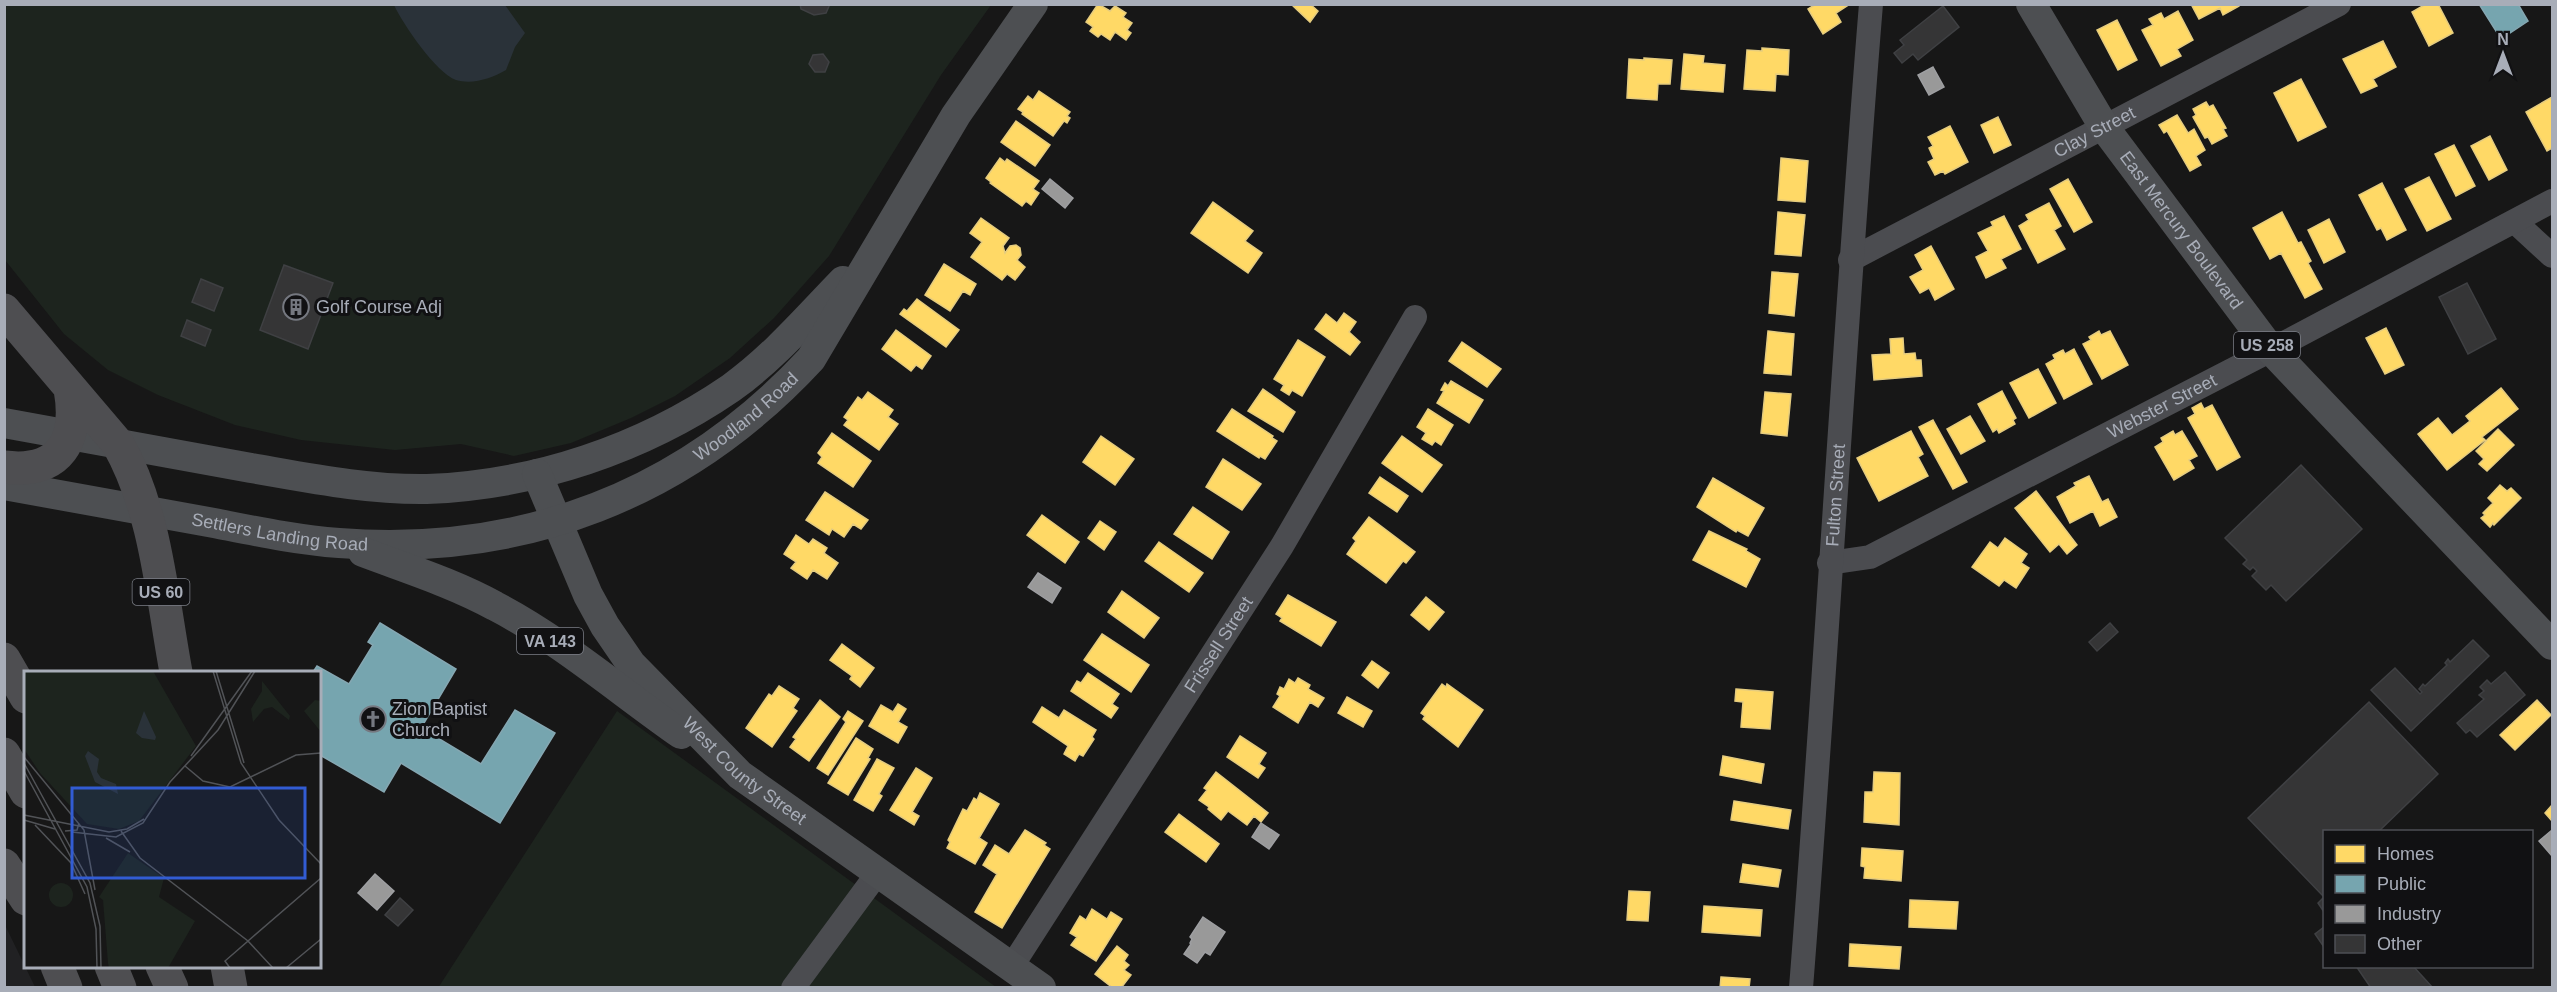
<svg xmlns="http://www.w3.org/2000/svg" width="2557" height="992" font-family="Arial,sans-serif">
  <rect width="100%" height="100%" fill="#171717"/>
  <path fill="#212123" d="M5 925 35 987H5Z"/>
  <path fill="#1d241e" d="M5 5H991L941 75 829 256 774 318 730 358 675 396 631 418 571 443 514 456 461 444 395 450 301 440 235 425 158 395 108 370 64 334 5 260Z
    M617 711 996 987 438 988Z"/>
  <path fill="#2a3239" d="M394 5H505L525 33 515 47 506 70C492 78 473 85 456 80 436 73 403 24 394 5Z"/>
  <path fill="#ffd966" stroke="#e5cc7f" stroke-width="1.5" d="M1098 4 1110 11 1115 6 1126 13 1123 17 1132 23 1127 30 1131 33 1126 40 1115 32 1110 40 1101 34 1098 37 1090 31 1093 27 1086 22Z
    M1291 4H1310L1318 11 1310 22Z
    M1816 4H1850L1836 13 1841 22 1823 34 1808 9Z
    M2191 4H2239V6L2223 15 2220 8 2199 19Z
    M2426 4H2438L2453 33 2429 46 2412 12Z
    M2178 11 2193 40 2177 49 2181 56 2161 66 2142 30 2153 25 2149 19 2161 13 2164 19Z
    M2117 20 2137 60 2118 70 2097 30Z
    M2383 41 2396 67 2373 79 2377 86 2361 93 2343 59Z
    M1762 48 1789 50 1788 75 1776 74 1775 91 1744 89 1747 50 1762 51Z
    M1684 54 1704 56 1703 63 1725 65 1723 92 1681 89Z
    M1644 58 1672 60 1670 84H1658L1657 100 1627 98 1629 59 1644 60Z
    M2301 79 2326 127 2298 141 2274 93Z
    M1039 91 1070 112 1067 116 1070 118 1067 123 1064 121 1053 136 1022 114 1023 112 1018 109 1028 96 1033 100Z
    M2552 97V148L2547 151 2526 112Z
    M2206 102 2209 107 2213 105 2226 128 2223 129 2227 136 2212 144 2208 137 2205 138 2193 117 2196 115 2193 109Z
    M2177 115 2188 133 2194 129 2205 150 2196 156 2201 165 2190 171 2167 131 2164 133 2159 125Z
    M1998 117 2011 145 1994 153 1981 125Z
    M1016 121 1050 145 1035 166 1001 142Z
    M1950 126 1968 162 1945 174 1943 171 1935 175 1928 162 1934 159 1929 148 1933 146 1928 137Z
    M2490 136 2507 170 2489 180 2471 146Z
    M2454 145 2475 186 2456 196 2435 154Z
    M1000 158 1005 162 1007 159 1039 181 1033 189 1039 193 1031 205 1026 201 1022 206 990 183 991 182 986 178Z
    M1781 158 1808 161 1805 202 1778 200Z
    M2429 177 2451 219 2427 231 2405 189Z
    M2068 179 2092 222 2074 232 2050 189Z
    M2382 183 2406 230 2387 240 2381 228 2377 230 2359 195Z
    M1213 202 1253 231 1245 241 1262 253 1248 273 1191 233Z
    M2049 203 2061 226 2054 230 2065 249 2038 263 2019 226 2029 220 2026 215Z
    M1778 212 1805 215 1801 256 1775 254Z
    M2282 212 2298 243 2301 242 2311 261 2308 263 2322 289 2305 298 2281 253 2270 259 2253 228Z
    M2004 216 2021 249 2001 259 2006 268 1986 278 1976 257 1988 251 1978 233 1993 226 1991 222Z
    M981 218 1009 238 1003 246 1005 253 1010 246 1016 245 1020 248 1021 255 1017 260 1025 267 1015 280 1007 274 1002 280 971 257 982 242 970 233Z
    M2329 219 2345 252 2324 263 2308 230Z
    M1931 246 1954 289 1935 300 1929 288 1920 293 1910 277 1923 270 1915 255Z
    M944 264 976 284 970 295 963 291 950 311 925 295Z
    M1772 272 1798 274 1794 316 1769 313Z
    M917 299 959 330 946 347 900 314 904 309 907 311Z
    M1344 313 1356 322 1349 332 1360 342 1350 355 1315 329 1326 314 1337 323Z
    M2386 328 2404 365 2385 374 2366 338Z
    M896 330 931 356 922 369 916 365 911 371 882 349Z
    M1768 331 1794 334 1791 375 1764 373Z
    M2099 331 2101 335 2110 331 2128 365 2102 379 2083 344 2091 340 2089 337Z
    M1903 338 1904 354 1915 353 1916 360H1921L1922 376 1874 380 1872 355 1891 354 1890 339Z
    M1298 340 1325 357 1302 396 1292 390 1289 395 1281 390 1284 385 1274 379Z
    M1462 342 1501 369 1487 387 1449 361Z
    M2074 349 2092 384 2064 399 2046 364 2055 359 2053 355 2063 350 2065 354Z
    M2038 369 2056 403 2029 418 2010 383Z
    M1451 381 1483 400 1469 423 1437 403 1444 391 1441 390 1445 383 1448 386Z
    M2501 388 2518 409 2482 437 2485 440 2447 470 2418 434 2438 418 2452 435 2470 421 2466 416Z
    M1263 389 1295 412 1283 432 1248 411Z
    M2002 391 2016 418 2013 420 2015 424 1999 433 1997 429 1993 432 1978 404Z
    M868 392 893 410 888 417 898 424 879 450 844 425 848 420 844 417 858 397 862 400Z
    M1765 392 1791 394 1787 436 1761 433Z
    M2201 403 2204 409 2212 405 2240 457 2217 470 2188 418 2195 414 2192 408Z
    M1232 409 1273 436 1272 438 1277 441 1265 459 1260 456 1259 458 1217 431Z
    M1428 409 1453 425 1441 445 1435 441 1432 445 1422 439 1426 433 1417 427Z
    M1970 416 1985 441 1961 454 1947 429Z
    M1933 420 1967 482 1953 489 1919 427Z
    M2498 429 2514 445 2487 471 2479 464 2484 459 2476 451Z
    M1911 431 1923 454 1918 457 1928 476 1879 501 1857 458Z
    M2173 431 2175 435 2182 431 2197 456 2189 460 2194 468 2174 480 2155 447 2163 442 2161 438Z
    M832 433 871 461 853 487 818 463 822 457 818 453Z
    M1101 436 1134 459 1115 485 1083 462Z
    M1402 436 1442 465 1422 492 1382 463Z
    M1223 459 1261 484 1242 510 1206 487Z
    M2089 476 2102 502 2108 499 2117 517 2100 526 2093 511 2070 523 2057 497 2076 486 2074 483Z
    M1380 477 1408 496 1397 512 1369 493Z
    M1713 478 1764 508 1748 536 1737 530 1736 532 1697 507Z
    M2500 485 2507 491 2511 488 2521 498 2494 525 2493 523 2490 527 2481 518 2485 515 2483 513 2493 503 2488 498Z
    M2036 491 2077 545 2067 554 2059 544 2050 552 2015 508Z
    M825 492 868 520 861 529 853 524 844 537 832 529 829 535 806 520Z
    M1193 507 1229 532 1212 559 1174 534Z
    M1042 515 1079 542 1065 563 1027 535Z
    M1369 517 1415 552 1406 563 1403 561 1386 583 1347 554 1356 541 1353 538Z
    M1100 521 1116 532 1104 550 1088 538Z
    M1709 531 1747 549 1746 551 1760 559 1746 587 1693 560Z
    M796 535 809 544 813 539 827 548 824 553 838 563 827 579 813 570 807 579 791 568 796 562 784 554Z
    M2005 538 2027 554 2021 563 2029 568 2016 588 2004 580 1999 586 1972 567 1990 542 1998 548Z
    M1159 542 1203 573 1189 592 1145 561Z
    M1122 591 1159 618 1144 638 1108 612Z
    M1288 595 1336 622 1321 646 1280 621 1282 618 1276 614Z
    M1426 597 1444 612 1429 630 1411 615Z
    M1102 634 1149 665 1131 692 1084 660Z
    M842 644 874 668 860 687 850 679 852 676 830 660Z
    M1372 661 1389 673 1378 688 1362 675Z
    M1088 673 1119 694 1112 704 1118 708 1111 718 1071 691 1077 681 1081 683Z
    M1298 678 1310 685 1308 689 1324 698 1318 707 1310 702 1298 723 1273 707 1280 696 1277 694 1280 687 1284 689 1289 679 1295 683Z
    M1442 684 1446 687 1447 684 1483 710 1458 747 1423 719 1425 716 1421 713Z
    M779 686 799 699 793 708 797 711 772 747 746 728 769 694 772 696Z
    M1736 689 1773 692 1770 729 1741 727 1743 702 1735 701Z
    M1347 697 1372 711 1363 727 1338 713Z
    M820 700 840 717 809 761 790 747 796 739 793 737Z
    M2537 700 2551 715 2515 750 2500 735Z
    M898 704 906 709 898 722 907 727 898 743 869 726 881 705 893 712Z
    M1042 707 1059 718 1064 710 1096 730 1092 737 1094 739 1083 756 1079 754 1075 761 1064 754 1068 746 1033 722Z
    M848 711 863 721 828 775 817 768 846 722 843 719Z
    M1240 736 1266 753 1259 764 1265 768 1258 778 1227 757Z
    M856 738 873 749 868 758 870 759 848 795 828 783Z
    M1723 756 1764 764 1761 783 1720 775Z
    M877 759 894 768 879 794 882 796 873 811 854 800Z
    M916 768 932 778 912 812 919 816 914 825 890 810Z
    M1216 772 1268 813 1261 822 1254 816 1247 825 1228 811 1221 820 1208 809 1209 807 1199 800 1207 790 1204 788Z
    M1874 772 1900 773 1899 825 1864 822 1865 792H1873Z
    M980 793 999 804 979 838 987 843 975 864 947 848 950 842 948 840 963 809 967 811 974 798 977 800Z
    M1734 801 1791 810 1788 829 1731 820Z
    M2552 805V821L2545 813Z
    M1179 814 1219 844 1206 862 1165 832Z
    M1025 830 1046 843 1044 845 1050 849 1002 928 975 912 997 874 983 865 995 845 1009 854Z
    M1862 848 1903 851 1901 881 1864 878 1865 867 1861 866Z
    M1743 864 1781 870 1778 887 1740 882Z
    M1629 891 1650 892 1648 921 1627 920Z
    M1910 900 1958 902 1956 929 1909 927Z
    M1704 906 1762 910 1760 936 1702 932Z
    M1092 909 1107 919 1111 912 1122 919 1096 961 1071 945 1077 937 1070 933 1080 916 1086 920Z
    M1850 944 1901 947 1899 969 1849 966Z
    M1117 946 1128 955 1124 961 1129 965 1124 970 1131 975 1121 988H1113L1095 974Z
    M1721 977 1750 979 1749 988H1720Z"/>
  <path fill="#76a5af" stroke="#85a7b2" stroke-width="1.5" d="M2479 4H2518L2528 21 2501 39Z
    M380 623 456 669 421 728 481 764 515 710 555 733 500 823 401 763 384 792 320 755V672H313L317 666 349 684 373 645 368 642Z"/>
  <path fill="#999" stroke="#9e9fa2" stroke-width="1.5" d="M1933 67 1944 87 1929 95 1918 75Z
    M1050 179 1073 198 1065 208 1042 189Z
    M1038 573 1061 588 1052 603 1028 587Z
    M1261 823 1279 835 1269 849 1252 837Z
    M2552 830V856L2539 841Z
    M375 874 394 891 377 910 358 893Z
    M1203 917 1225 932 1210 955 1205 952 1197 963 1184 954 1191 944 1190 943 1192 939 1190 937Z"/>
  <path fill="#353536" stroke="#3f4043" stroke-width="1.5" d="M800 4H830L826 13 814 15 801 9Z
    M1943 6 1959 27 1918 60 1913 54 1902 63 1894 53 1904 45 1900 40Z
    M823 54 829 62 825 72H815L809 64 813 55Z
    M284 265 333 283 308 349 260 330Z
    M201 279 223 288 214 311 192 302Z
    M2467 283 2496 339 2468 354 2439 297Z
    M187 320 211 330 205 346 181 336Z
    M2301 465 2362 529 2286 601 2271 585 2266 590 2252 576 2257 571 2253 567 2250 570 2243 564 2247 560 2225 538Z
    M2110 623 2118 632 2097 651 2089 642Z
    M2473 640 2489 656 2411 731 2371 690 2395 668 2420 694 2422 692 2419 689 2423 684 2425 686 2447 665 2445 663 2448 659 2450 662Z
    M2505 672 2525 695 2477 737 2470 730 2466 733 2457 723 2484 699 2479 695 2484 691 2480 687 2487 680 2491 684Z
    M2369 702 2438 774 2378 832H2324V912L2318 903 2324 897 2248 818Z
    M400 898 413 910 398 926 385 915Z
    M2324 927V947L2315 934Z
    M2356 966H2413L2433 988H2371Z"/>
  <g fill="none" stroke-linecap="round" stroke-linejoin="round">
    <g stroke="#4b4c50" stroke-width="24">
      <path d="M2515 222 2552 256"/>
      <path id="s1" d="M1850 260 2339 4"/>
      <path id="s2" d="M1829 563 1870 557 2271 350 2552 201"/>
      <path id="s3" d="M1012 966 1282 546 1415 317"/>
      <path d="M793 988 877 874"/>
      <path id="s4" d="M1801 988C1827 660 1844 332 1871 4"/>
    </g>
    <g stroke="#4d4f52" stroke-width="30">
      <path id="s5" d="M2031 4 2104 127 2271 350 2552 645"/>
      <path d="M4 423C87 438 169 453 251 468 309 478 368 490 427 489 535 485 642 449 731 388 773 358 807 318 843 281"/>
      <path id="s6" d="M537 474 588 595 605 626 631 664 740 775 1041 988"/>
      <path id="s7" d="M4 485C74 498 144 511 214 523 255 531 297 540 339 543 523 557 685 495 811 359L956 115 1033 4"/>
      <path d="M363 552C408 569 453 583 495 606 559 639 622 693 681 734"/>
    </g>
    <path stroke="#4e4e51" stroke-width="33" d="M4 310 118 444C156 511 162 597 176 672
      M4 467C61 474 79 440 70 389
      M4 659 26 697
      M4 754 26 792
      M4 865 26 899
      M57 966 66 988
      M111 966 120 988
      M162 966 172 988
      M227 966 231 988"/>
  </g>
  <defs>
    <g id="building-ring" transform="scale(1.35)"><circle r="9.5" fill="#111113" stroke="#757880" stroke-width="1.5"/><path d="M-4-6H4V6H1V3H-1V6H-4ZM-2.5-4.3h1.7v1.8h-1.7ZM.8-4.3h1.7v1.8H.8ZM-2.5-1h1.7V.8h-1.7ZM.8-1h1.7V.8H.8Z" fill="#757880"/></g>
    <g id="church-ring" transform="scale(1.35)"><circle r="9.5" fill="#111113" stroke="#757880" stroke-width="1.5"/><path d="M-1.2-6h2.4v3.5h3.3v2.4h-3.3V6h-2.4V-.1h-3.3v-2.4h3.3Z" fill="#757880"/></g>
  </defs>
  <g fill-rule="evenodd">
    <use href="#building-ring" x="296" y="307"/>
    <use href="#church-ring" x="373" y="719"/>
  </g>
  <g text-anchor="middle" stroke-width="6" stroke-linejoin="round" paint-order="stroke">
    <g fill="#111113" stroke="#7b7e86" stroke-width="1.5">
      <rect x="2234" y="332" width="66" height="26" rx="4.5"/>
      <rect x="132.5" y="579" width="57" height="26" rx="4.5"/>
      <rect x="517" y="628" width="66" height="26" rx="4.5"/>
    </g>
    <g font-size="16" font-weight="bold" fill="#a8adb8">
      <text x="2267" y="351">US 258</text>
      <text x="161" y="598">US 60</text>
      <text x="550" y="647">VA 143</text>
    </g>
    <g font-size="18" fill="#a8adb8" stroke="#111113">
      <text dy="6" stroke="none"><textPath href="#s1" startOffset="276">Clay Street</textPath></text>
      <text dy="6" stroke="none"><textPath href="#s5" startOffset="272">East Mercury Boulevard</textPath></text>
      <text dy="6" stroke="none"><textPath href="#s2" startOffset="370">Webster Street</textPath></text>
      <text dy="6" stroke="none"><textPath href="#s7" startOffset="778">Woodland Road</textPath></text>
      <text dy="6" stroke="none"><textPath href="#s4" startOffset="494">Fulton Street</textPath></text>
      <text dy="6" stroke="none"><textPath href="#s7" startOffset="280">Settlers Landing Road</textPath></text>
      <text dy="6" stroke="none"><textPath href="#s3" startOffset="382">Frissell Street</textPath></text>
      <text dy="6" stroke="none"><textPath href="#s6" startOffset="369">West County Street</textPath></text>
    </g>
    <g font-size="18" fill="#a8adb8" stroke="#111113" text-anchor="start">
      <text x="316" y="313">Golf Course Adj</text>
      <text x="392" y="715">Zion Baptist<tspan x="392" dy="21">Church</tspan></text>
    </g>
  </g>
  <g transform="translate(24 671)">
    <rect width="297" height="297" fill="#171717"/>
    <path d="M0 0H129L172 75 115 150 95 158 63 153 16 102 0 78ZM238 10 266 45 265 49 248 36 240 38 229 51 227 38 238 20ZM291 29 297 30V61L280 40ZM104 182 140 207 135 226 171 250 144 297H85L84 292 79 229 75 226ZM25 224a12 12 0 1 1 24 0a12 12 0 1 1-24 0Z" fill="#1d241e"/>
    <path d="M120 40 132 66 131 69 118 67 112 62ZM64 80 75 88 73 101 77 107 92 113 94 123 71 111 61 85Z" fill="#2a3239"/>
    <path fill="none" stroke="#515357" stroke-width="1.5" d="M189 0 217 92 255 149 297 193M192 0 220 92M167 85 228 0M0 86 60 159 71 219M0 92 66 212 76 255 77 297M161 95 179 110 206 116 272 84 297 82M0 100 63 216 72 258 73 297M0 144 85 161 103 158 120 148M0 149 31 158M11 154 47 192 61 223M41 160 53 159 55 152M97 160 116 187 224 270 201 290 206 297M48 161 92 166 119 152 146 111 194 59 231 0M82 167 106 181M249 297 224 270 297 207M262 297 297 268"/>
    <path fill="#325cd3" fill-opacity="0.15" stroke="#325cd3" stroke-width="3" d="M48 117H281V207H48Z"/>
    <rect width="297" height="297" fill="none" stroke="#a8adb8" stroke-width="3"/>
  </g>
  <rect width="2557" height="992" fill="none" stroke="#a8adb8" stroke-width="12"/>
  <rect x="2323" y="830" width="210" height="138" fill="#111113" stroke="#4d4f55" stroke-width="1.5"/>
  <rect x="2335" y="845" width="30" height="18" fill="#ffd966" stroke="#4d4f55" stroke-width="1.5"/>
  <text x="2377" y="860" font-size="18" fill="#a8adb8">Homes</text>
  <rect x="2335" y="875" width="30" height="18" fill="#76a5af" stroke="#4d4f55" stroke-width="1.5"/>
  <text x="2377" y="890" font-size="18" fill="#a8adb8">Public</text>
  <rect x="2335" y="905" width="30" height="18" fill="#999999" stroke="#4d4f55" stroke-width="1.5"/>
  <text x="2377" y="920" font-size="18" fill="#a8adb8">Industry</text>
  <rect x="2335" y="935" width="30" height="18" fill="#353536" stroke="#4d4f55" stroke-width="1.5"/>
  <text x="2377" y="950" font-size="18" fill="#a8adb8">Other</text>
  <g transform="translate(2503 54)" stroke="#111113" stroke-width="4.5" paint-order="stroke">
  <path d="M0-4.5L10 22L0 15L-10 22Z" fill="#a8adb8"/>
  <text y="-9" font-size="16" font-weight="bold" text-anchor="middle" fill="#a8adb8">N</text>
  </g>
</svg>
